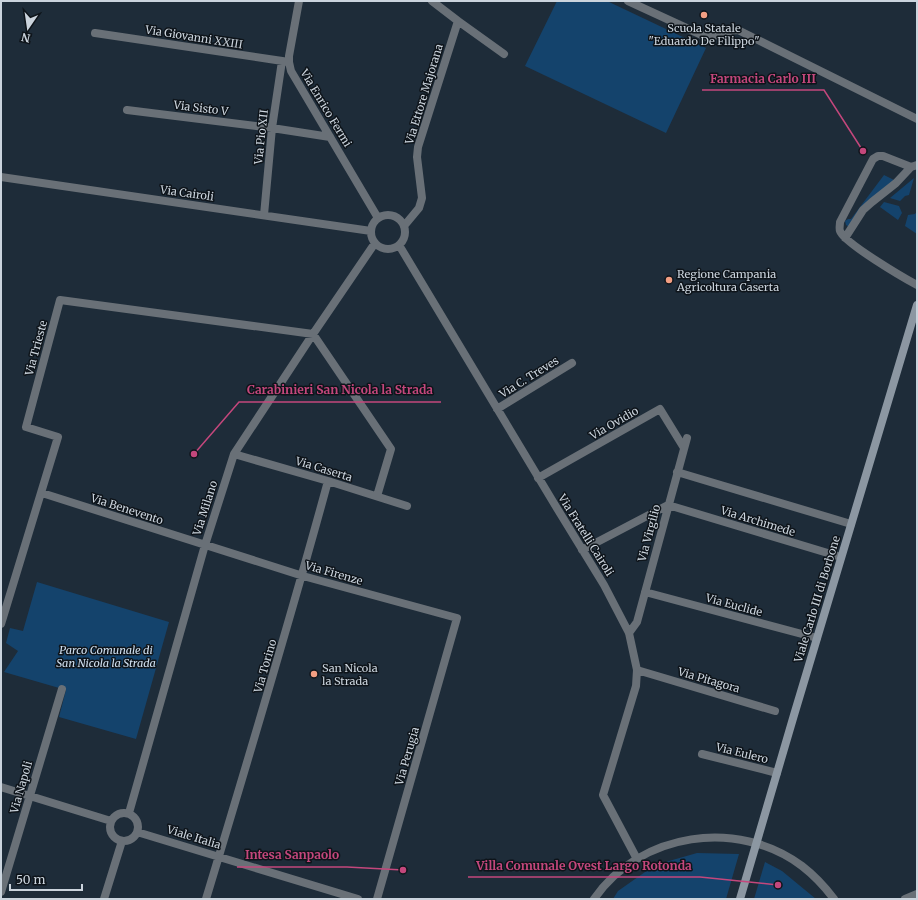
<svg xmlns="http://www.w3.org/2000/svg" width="918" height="900" font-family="Merriweather,serif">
  <rect width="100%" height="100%" fill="#1e2c39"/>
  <path fill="#14436c" d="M557 1H607L706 48 666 133 525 66Z
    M884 175 894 180 849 227 846 225 845 221 848 219H851Z
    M914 178 909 195 905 196 900 201 890 198Z
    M884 202 899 206 902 213 898 220 880 207Z
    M917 211V234L905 226 908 215 915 214Z
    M37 582 169 622 136 739 59 717 66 690 4 672 18 651 6 643 10 628 23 631Z
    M697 853 739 854 726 899H613L618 891 655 865Z
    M765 862 782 871 816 899H754Z"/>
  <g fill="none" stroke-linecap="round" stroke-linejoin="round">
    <path stroke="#697077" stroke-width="8" d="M299 1 289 56V62L291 71 378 218
      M628 1 706 37C717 37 726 30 738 30L917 119
      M458 21 504 54
      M95 33 289 62
      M127 110 272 128 330 137
      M911 167 883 156H878L873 159 840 222C840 225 839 229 840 231 844 243 904 278 917 285
      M1 177 371 231
      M371 232a17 17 0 1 1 34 0a17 17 0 1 1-34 0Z
      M264 215 272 128 282 61
      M404 226 419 208 422 198 417 157 418 147 458 21 432 1
      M845 238 863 210 872 202 896 183 911 167 917 165
      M399 245 555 505 604 585 629 633 637 670 636 686 603 795 637 859
      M497 409 572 363
      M234 454 328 481 407 506
      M677 472 851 524
      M538 478 660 409 684 448
      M42 493 303 576 457 618 377 899
      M582 550 668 505 841 557
      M645 592 817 638
      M1 624 58 437 26 427 60 300 313 334 391 449 377 496
      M629 633 637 622 687 438
      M637 670 775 711
      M702 754 777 773
      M1 787 111 821
      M110 827a14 14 0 1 1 28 0a14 14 0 1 1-28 0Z
      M129 813 205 545 234 454 313 334 375 243
      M137 832 358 899
      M1 892 62 689
      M104 899 122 841
      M206 899C248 760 290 621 328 481
      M905 899 917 894"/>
    <path stroke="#697077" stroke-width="8" d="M594 899C640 832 738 818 802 866 815 876 825 887 834 899"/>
    <path stroke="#8c97a2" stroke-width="8" d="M740 899 794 715 917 305"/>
  </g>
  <g fill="#f39f83" stroke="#0e141a" stroke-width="1.5">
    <circle cx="704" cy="15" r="4"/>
    <circle cx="669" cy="280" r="4"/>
    <circle cx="314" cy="674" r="4"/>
  </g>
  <g text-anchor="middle" stroke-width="3" stroke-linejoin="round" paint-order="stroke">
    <g font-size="11" fill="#cbd4dd" stroke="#0e141a" text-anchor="start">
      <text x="704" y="32" text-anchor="middle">Scuola Statale<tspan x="704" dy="13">"Eduardo De Filippo"</tspan></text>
      <text x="677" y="278">Regione Campania<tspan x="677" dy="13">Agricoltura Caserta</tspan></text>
      <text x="322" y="672">San Nicola<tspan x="322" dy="13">la Strada</tspan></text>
    </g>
    <g font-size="11" fill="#cbd4dd" stroke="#0e141a">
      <text transform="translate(194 37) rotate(9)" y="4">Via Giovanni XXIII</text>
      <text transform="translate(424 94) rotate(-73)" y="4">Via Ettore Majorana</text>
      <text transform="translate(201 108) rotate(7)" y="4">Via Sisto V</text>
      <text transform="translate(326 108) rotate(59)" y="4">Via Enrico Fermi</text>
      <text transform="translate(261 137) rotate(-84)" y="4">Via Pio XII</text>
      <text transform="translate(187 193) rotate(8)" y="4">Via Cairoli</text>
      <text transform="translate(36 348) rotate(-75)" y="4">Via Trieste</text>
      <text transform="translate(529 377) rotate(-32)" y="4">Via C. Treves</text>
      <text transform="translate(614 423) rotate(-30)" y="4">Via Ovidio</text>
      <text transform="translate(324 469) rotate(17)" y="4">Via Caserta</text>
      <text transform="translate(205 508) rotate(-72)" y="4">Via Milano</text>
      <text transform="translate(127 509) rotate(18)" y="4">Via Benevento</text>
      <text transform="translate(758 521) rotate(17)" y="4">Via Archimede</text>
      <text transform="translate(649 533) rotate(-75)" y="4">Via Virgilio</text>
      <text transform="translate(586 535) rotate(58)" y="4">Via Fratelli Cairoli</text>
      <text transform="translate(334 573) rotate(16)" y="4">Via Firenze</text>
      <text transform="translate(817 599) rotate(-73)" y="4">Viale Carlo III di Borbone</text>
      <text transform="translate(734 605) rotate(15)" y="4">Via Euclide</text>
      <text transform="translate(265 666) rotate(-74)" y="4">Via Torino</text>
      <text transform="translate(709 680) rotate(16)" y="4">Via Pitagora</text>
      <text transform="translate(742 753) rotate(14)" y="4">Via Eulero</text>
      <text transform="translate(407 756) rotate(-74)" y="4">Via Perugia</text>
      <text transform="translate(21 787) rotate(-74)" y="4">Via Napoli</text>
      <text transform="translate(194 837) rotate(17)" y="4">Viale Italia</text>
    </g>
    <g font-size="11" font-style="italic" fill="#d0e0f0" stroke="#0e141a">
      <text x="106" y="654">Parco Comunale di<tspan x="106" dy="13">San Nicola la Strada</tspan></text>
    </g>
  </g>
  <path fill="none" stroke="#c4477c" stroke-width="1.5" d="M863 151L824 90H702M194 454L239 402H441M403 870L347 867H237M778 885L700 877H468"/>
  <g fill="#c4477c" stroke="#0e141a" stroke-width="1.5">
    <circle cx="863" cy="151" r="4"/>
    <circle cx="194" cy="454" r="4"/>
    <circle cx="403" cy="870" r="4"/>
    <circle cx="778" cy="885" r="4"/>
  </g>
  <g font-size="12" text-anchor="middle" font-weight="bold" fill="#c4477c" stroke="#0e141a" stroke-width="3" stroke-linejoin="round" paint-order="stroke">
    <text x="763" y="83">Farmacia Carlo III</text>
    <text x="340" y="394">Carabinieri San Nicola la Strada</text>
    <text x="292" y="859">Intesa Sanpaolo</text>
    <text x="584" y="870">Villa Comunale Ovest Largo Rotonda</text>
  </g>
  <rect width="918" height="900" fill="none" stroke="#cbd4dd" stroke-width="4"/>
  <g transform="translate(28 28) rotate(193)" stroke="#0e141a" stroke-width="3" paint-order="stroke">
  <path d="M0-3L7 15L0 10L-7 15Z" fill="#cbd4dd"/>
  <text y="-6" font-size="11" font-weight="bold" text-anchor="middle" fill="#cbd4dd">N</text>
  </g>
  <path d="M10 884v6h72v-6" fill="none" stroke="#cbd4dd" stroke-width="2"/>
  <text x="16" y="884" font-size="12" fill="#cbd4dd" stroke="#0e141a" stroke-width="3" paint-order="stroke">50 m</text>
</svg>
